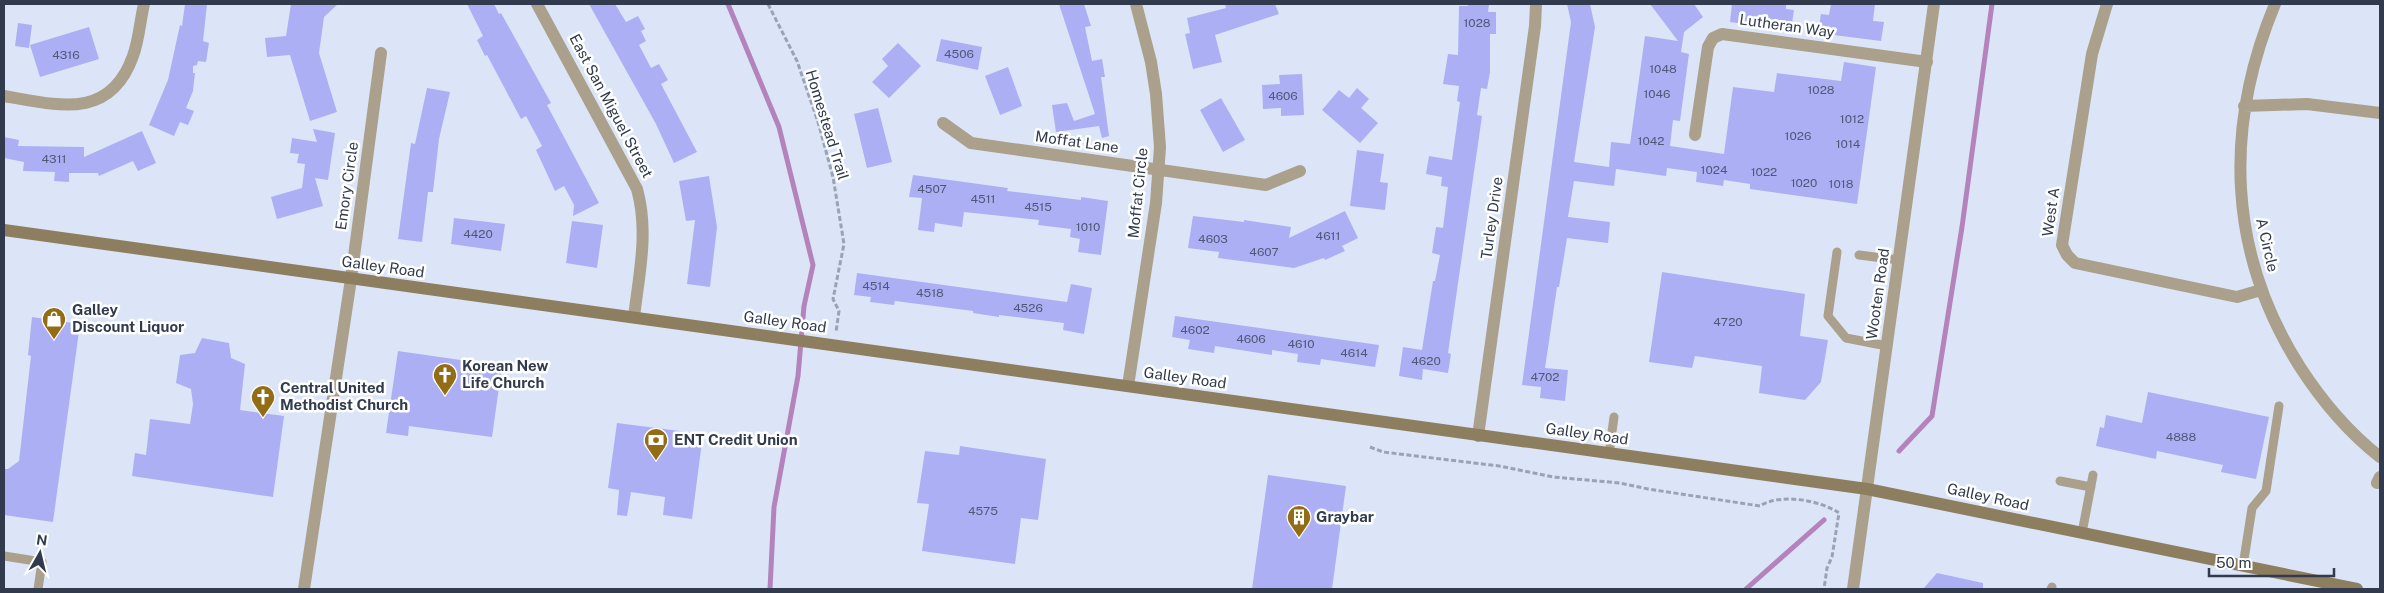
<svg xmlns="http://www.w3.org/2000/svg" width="2384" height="593" font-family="'Public Sans',sans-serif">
  <rect width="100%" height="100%" fill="#dbe5f7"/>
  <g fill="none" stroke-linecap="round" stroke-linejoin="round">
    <path stroke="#b483bb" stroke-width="5" d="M728 4 779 127 813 265 804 306 798 376 774 507 770 589
      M1899 451 1932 416 1962 227 1992 4
      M1746 589 1824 520"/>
  </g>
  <path fill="#adaff4" d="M185 4H207L203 41 209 43 206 62 198 61 197 65 193 66V73H195L193 91 186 108 194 111 188 125 180 122 174 136 149 125 168 80 180 25 182 26Z
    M291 4H338L324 17 319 53 337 112 310 121 290 55 267 57 265 38 286 36Z
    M467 4H494L499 14 501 13 551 103 547 105 599 203 573 216 574 205 564 186 555 191 536 150 542 146 526 116 521 119 487 55 485 56 477 40 483 36Z
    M589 4H615L626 22 638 16 645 29 641 31 646 41 639 45 651 68 659 64 668 80 661 84 697 152 674 163 656 124Z
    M1059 4H1084L1091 26 1085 27 1092 61 1102 59 1105 77H1101L1109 136 1102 138 1099 126 1056 132 1052 105 1067 103 1074 121 1095 114Z
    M1225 4H1275L1279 14 1215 35 1222 62 1193 69 1185 34 1190 33 1187 18 1226 8Z
    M1468 4H1489L1488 12H1496V34H1490V72L1487 89 1481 88 1477 115 1482 116 1448 353 1451 354 1448 373 1423 369 1422 380 1399 376 1403 347 1422 350 1433 281H1435L1440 255 1432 253 1436 227 1443 228 1448 187 1441 186 1442 177 1426 174 1429 156 1452 160 1460 102 1457 101 1459 86 1443 84 1448 54 1458 55 1459 6H1468Z
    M1567 4H1590L1595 27 1574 162 1609 167 1611 142 1630 144 1645 36 1678 41 1650 4H1694L1703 17 1684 32 1681 52 1689 54 1680 121 1673 120 1670 146 1724 154 1733 87 1774 92 1777 73 1841 81 1844 62 1876 67 1857 204 1750 189V184L1724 180 1723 186 1696 182 1697 172 1667 168 1666 176 1616 169 1614 186 1574 181 1568 217 1610 222 1608 243 1567 238 1559 287H1557L1545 368 1568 370 1565 401 1540 398 1541 387 1522 385 1571 22Z
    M1732 4H1786V9L1794 10 1791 30 1730 22Z
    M1831 4H1875L1873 21 1884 22 1881 41 1818 33 1821 14 1829 15Z
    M18 23 32 25 29 48 15 46Z
    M89 27 99 59 40 77 30 45Z
    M941 39 982 47 978 70 936 61Z
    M898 43 921 66 889 98 872 82 888 66 882 59Z
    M1008 67 1022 106 1000 115 985 76Z
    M1302 74 1304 115 1281 116V108L1263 109 1262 85 1280 84 1279 75Z
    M427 88 450 92 439 139 433 192H428L422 242 398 239 411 143 415 144Z
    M1357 88 1369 99 1361 108 1378 123 1360 143 1322 110 1339 90 1349 98Z
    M1221 98 1245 140 1223 152 1200 110Z
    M878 108 892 162 867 168 854 114Z
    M313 129 335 133 328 180 315 178 323 206 277 219 271 197 302 188 305 164 297 163 299 154 290 153 292 138 317 142Z
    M142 131 156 163 138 171 133 161 99 176 98 173H69V182L54 181 55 172 23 171 24 162 4 158V137L19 140 18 146 84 147V157Z
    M1357 150 1384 154 1380 182 1388 183 1385 210 1350 206Z
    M913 175 1008 188 1007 191 1081 200V197L1108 201 1101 255 1078 252 1080 239 1070 237 1071 229 1038 225 1039 220 964 212 962 227 935 223 934 232 918 230 922 198 909 197Z
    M709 176 717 227 710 287 687 284 695 220 686 221 679 181Z
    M1345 211 1358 238 1342 246 1345 251 1325 260 1324 258 1294 268 1218 258 1219 252 1188 248 1193 216 1244 222V220L1291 227 1289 238Z
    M454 218 505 224 501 251 451 244Z
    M572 221 603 225 597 268 566 263Z
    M1662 272 1805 294 1800 336 1828 340 1821 382 1805 400 1759 393 1762 366 1695 356 1692 368 1649 362Z
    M857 273 1067 302 1071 284 1092 288 1084 334 1063 330 1064 323 999 315V317L973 313V311L895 301 894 305 870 302 871 297 854 295Z
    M1175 316 1379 345 1375 367 1321 359 1320 365 1297 362 1298 354 1272 350V355L1215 346 1214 353 1188 349 1190 340 1172 337Z
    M32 317 80 324 53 522 4 515V469H8L19 461 31 356 28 355Z
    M202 338 229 343 231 358 245 364 240 410 284 416 273 497 132 476 135 453 146 455 150 419 190 424 193 404 191 389 176 383 180 355 195 353Z
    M398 351 502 366 492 437 409 426 408 436 386 433Z
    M2148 392 2269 417 2256 479 2221 472 2223 465 2157 451 2156 459 2096 446 2100 427 2104 428 2106 415 2142 423Z
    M617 423 703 434 692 519 663 515 665 497 631 492 627 516 617 515 619 490 608 488Z
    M960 446 1046 459 1038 520 1021 518 1015 564 922 551 929 504 917 503 925 451 959 455Z
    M1268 475 1346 486 1332 589H1252Z
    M1937 573 1983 583V589H1923Z"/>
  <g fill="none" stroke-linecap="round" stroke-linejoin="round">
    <path stroke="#99a3b5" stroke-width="3" stroke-dasharray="5 2.5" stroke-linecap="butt" d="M768 4 797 61 818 122 833 177 844 244 833 299 839 311 836 332
      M1370 447 1383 452 1499 466 1553 477 1620 483 1648 489 1760 506C1780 493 1820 500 1839 513L1832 557 1827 568 1824 589"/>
    <path stroke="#aaa08b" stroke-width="9" d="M1837 252 1828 316 1846 338 1887 346
      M1859 255 1899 260
      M1609 454 1614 417
      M2060 481 2091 487
      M2082 533 2093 475
      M4 556 42 562 38 589
      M2243 566 2252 508 2266 491 2279 406
      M2051 589 2052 587"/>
    <path stroke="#aaa08b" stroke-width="12" d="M537 4 637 189C649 232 639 274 634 317
      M2107 4 2092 54 2062 245 2067 255 2075 263 2237 297 2261 290
      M2275 4C2224 127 2227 252 2300 367 2322 401 2348 432 2380 457
      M4 96C57 105 110 121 133 56 139 40 140 21 144 4
      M2244 106 2307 104 2380 113
      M943 123 971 143 1266 185 1300 171
      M1695 135 1708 47 1713 38 1722 34 1927 62
      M1128 386 1156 203 1160 147 1156 94 1151 62 1136 4
      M1478 436 1535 26 1536 4
      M2377 483 2380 477
      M304 589 351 279 381 53"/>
    <path stroke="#aaa08b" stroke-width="12" d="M1853 589 1934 4"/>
    <path stroke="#8e7e60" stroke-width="12" d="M4 230 1867 489 2357 589"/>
  </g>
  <defs>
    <g id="shop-pin" transform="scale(1.25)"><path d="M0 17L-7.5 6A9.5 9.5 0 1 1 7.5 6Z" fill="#936d15" stroke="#fff"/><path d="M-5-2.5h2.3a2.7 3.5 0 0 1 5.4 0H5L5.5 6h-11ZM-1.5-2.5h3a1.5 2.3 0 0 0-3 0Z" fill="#fff"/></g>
    <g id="church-pin" transform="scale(1.25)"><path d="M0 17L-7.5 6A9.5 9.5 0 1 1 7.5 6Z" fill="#936d15" stroke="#fff"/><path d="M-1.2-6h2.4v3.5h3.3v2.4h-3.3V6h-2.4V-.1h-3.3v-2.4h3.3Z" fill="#fff"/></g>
    <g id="bank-pin" transform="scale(1.25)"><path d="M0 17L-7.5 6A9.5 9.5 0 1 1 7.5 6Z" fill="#936d15" stroke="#fff"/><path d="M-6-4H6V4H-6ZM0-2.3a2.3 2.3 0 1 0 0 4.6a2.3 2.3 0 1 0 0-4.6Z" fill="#fff"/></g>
    <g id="building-pin" transform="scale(1.25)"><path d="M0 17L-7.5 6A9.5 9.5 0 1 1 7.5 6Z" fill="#936d15" stroke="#fff"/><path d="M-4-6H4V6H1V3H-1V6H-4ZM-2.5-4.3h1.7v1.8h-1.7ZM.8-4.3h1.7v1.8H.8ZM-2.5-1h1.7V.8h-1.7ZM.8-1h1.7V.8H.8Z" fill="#fff"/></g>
  </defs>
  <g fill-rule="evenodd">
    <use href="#shop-pin" x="54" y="319"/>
    <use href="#church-pin" x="445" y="375"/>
    <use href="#church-pin" x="263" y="397"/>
    <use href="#bank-pin" x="656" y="440"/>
    <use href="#building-pin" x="1299" y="517"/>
  </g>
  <g text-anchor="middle" stroke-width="5" stroke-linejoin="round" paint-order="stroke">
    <g font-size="12" fill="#505877">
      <text x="1477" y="27">1028</text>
      <text x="959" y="58">4506</text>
      <text x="66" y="59">4316</text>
      <text x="1663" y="73">1048</text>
      <text x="1821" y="94">1028</text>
      <text x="1657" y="98">1046</text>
      <text x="1283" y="100">4606</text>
      <text x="1852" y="123">1012</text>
      <text x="1798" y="140">1026</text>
      <text x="1651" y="145">1042</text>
      <text x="1848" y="148">1014</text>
      <text x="54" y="163">4311</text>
      <text x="1714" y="174">1024</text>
      <text x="1764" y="176">1022</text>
      <text x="1804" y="187">1020</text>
      <text x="1841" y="188">1018</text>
      <text x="932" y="193">4507</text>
      <text x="983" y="203">4511</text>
      <text x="1038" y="211">4515</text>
      <text x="1088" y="231">1010</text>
      <text x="478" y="238">4420</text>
      <text x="1328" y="240">4611</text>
      <text x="1213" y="243">4603</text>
      <text x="1264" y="256">4607</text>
      <text x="876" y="290">4514</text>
      <text x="930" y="297">4518</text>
      <text x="1028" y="312">4526</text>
      <text x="1728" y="326">4720</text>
      <text x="1195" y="334">4602</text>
      <text x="1251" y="343">4606</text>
      <text x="1301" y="348">4610</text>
      <text x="1354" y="357">4614</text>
      <text x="1426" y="365">4620</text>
      <text x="1545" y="381">4702</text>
      <text x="2181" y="441">4888</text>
      <text x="983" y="515">4575</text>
    </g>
    <g font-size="15" fill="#313b4d" stroke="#fff">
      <text transform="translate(1787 26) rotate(8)" y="5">Lutheran Way</text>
      <text transform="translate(611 106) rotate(62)" y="5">East San Miguel Street</text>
      <text transform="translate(827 125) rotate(73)" y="5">Homestead Trail</text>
      <text transform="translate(1077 142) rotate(8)" y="5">Moffat Lane</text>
      <text transform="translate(347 186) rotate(-82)" y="5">Emory Circle</text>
      <text transform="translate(1138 193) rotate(-84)" y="5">Moffat Circle</text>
      <text transform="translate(2051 212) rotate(-82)" y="5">West A</text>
      <text transform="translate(1492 218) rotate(-82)" y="5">Turley Drive</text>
      <text transform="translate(2267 245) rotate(77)" y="5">A Circle</text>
      <text transform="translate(383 267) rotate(8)" y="5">Galley Road</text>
      <text transform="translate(1878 294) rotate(-82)" y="5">Wooten Road</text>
      <text transform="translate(785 322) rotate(8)" y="5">Galley Road</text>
      <text transform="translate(1185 378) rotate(8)" y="5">Galley Road</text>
      <text transform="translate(1587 434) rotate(8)" y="5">Galley Road</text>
      <text transform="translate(1988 497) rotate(12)" y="5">Galley Road</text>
    </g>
    <g font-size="15" font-weight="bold" fill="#313b4d" stroke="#fff" text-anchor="start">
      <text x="72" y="315">Galley<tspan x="72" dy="17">Discount Liquor</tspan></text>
      <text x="462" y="371">Korean New<tspan x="462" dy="17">Life Church</tspan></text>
      <text x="280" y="393">Central United<tspan x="280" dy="17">Methodist Church</tspan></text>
      <text x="674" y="445">ENT Credit Union</text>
      <text x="1316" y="522">Graybar</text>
    </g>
  </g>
  <rect width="2384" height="593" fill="none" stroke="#313b4d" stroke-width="10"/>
  <g transform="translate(40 553) rotate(8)" stroke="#ffffff" stroke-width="4" paint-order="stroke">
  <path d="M0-4L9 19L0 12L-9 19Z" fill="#313b4d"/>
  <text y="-8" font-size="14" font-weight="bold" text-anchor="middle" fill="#313b4d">N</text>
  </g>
  <path d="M2209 568v8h125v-8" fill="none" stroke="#313b4d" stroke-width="2.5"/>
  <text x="2216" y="568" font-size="15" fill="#313b4d" stroke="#ffffff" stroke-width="4" paint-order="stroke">50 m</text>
</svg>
